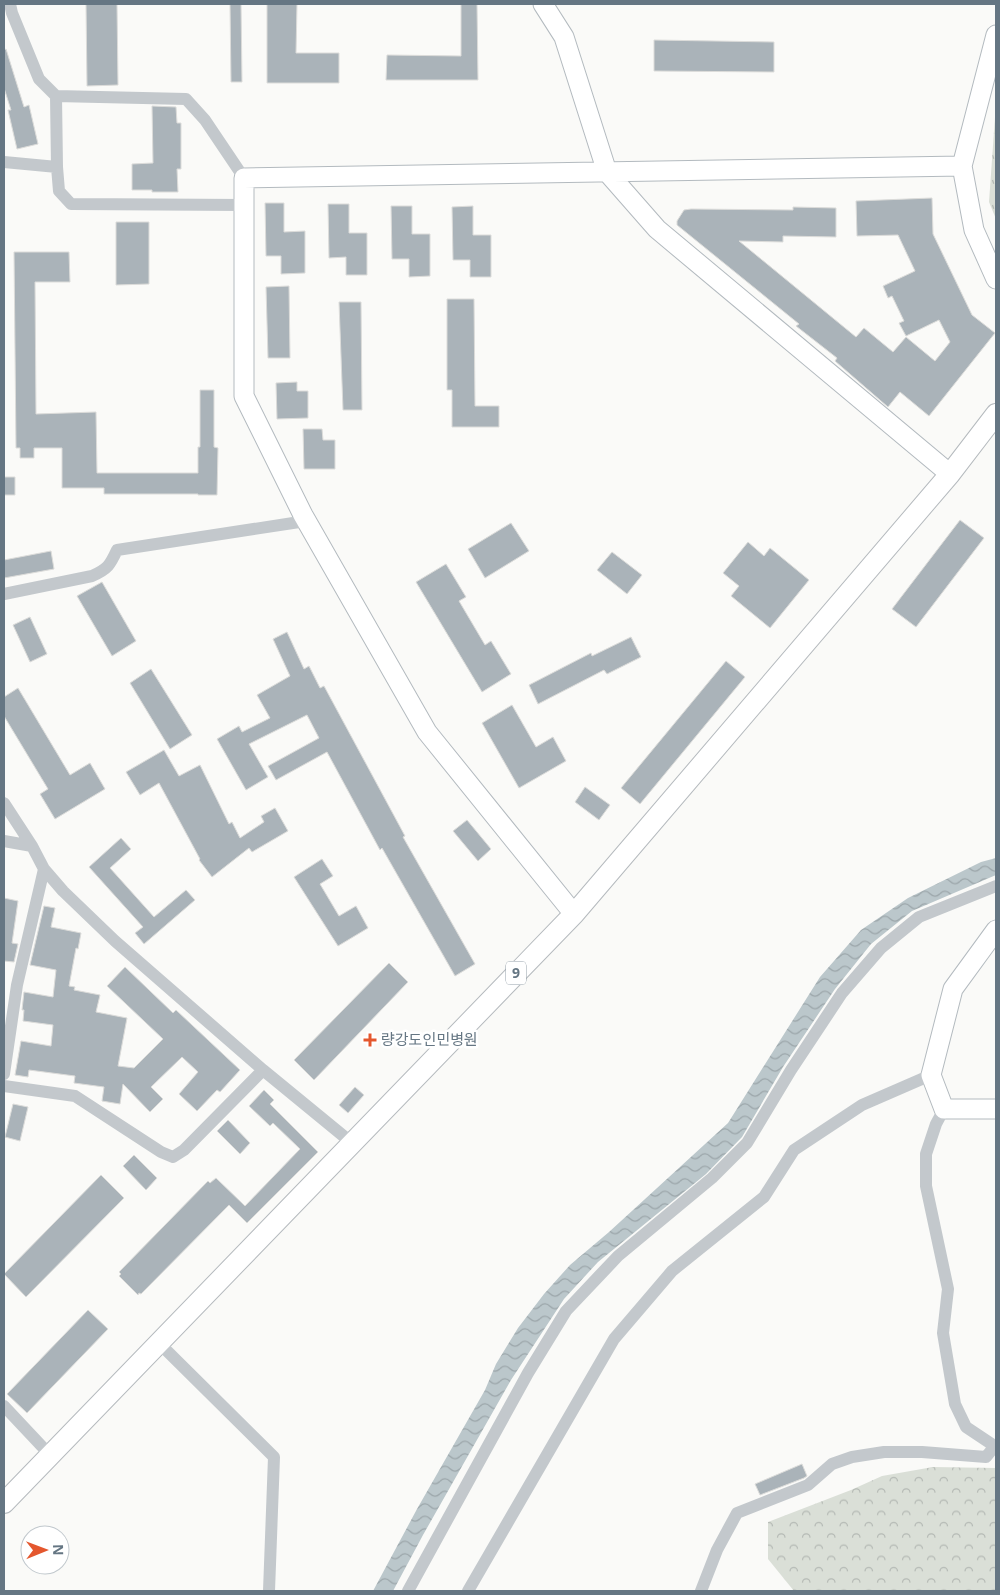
<svg xmlns="http://www.w3.org/2000/svg" width="1000" height="1595" font-family="'Noto Sans','Noto Sans KR',sans-serif">
  <defs>
    <pattern id="forest-crowns" width="20" height="18" patternUnits="userSpaceOnUse" patternTransform="scale(1.25)"><rect width="20" height="18" fill="#dadfd7"/><path d="M2 6a3 3 0 1 1 6 0M12 15a3 3 0 1 1 6 0" fill="none" stroke="#b4b9b4"/></pattern>
    <pattern id="park-tufts" width="24" height="20" patternUnits="userSpaceOnUse" patternTransform="scale(1.25)"><rect width="24" height="20" fill="#dadfd7"/><path d="M3 7l-1-3M5 7V3M7 7l1-3M15 17l-1-3M17 17v-4M19 17l1-3" fill="none" stroke="#b4b9b4"/></pattern>
    <pattern id="water-waves" width="16" height="10" patternUnits="userSpaceOnUse" patternTransform="scale(1.25)"><rect width="16" height="10" fill="#bbc7cb"/><path d="M0 5q4-4 8 0t8 0" fill="none" stroke="#9ca6aa"/></pattern>
  </defs>
  <rect width="100%" height="100%" fill="#fafaf8"/>
  <path fill="url(#forest-crowns)" d="M933 1467 996 1468V1591H794L768 1559V1522L851 1490 882 1476Z"/>
  <path fill="url(#park-tufts)" d="M996 103V219L989 202Z"/>
  <path fill="url(#water-waves)" d="M996 858V875L912 911 871 944 835 989 783 1067 742 1137 706 1174 598 1262 564 1299 511 1380 423 1535 393 1591H373L417 1509 485 1390 496 1364 518 1328 544 1294 570 1265 609 1232 728 1123 820 977 861 930 908 898 981 862Z"/>
  <path fill="#aab3b9" stroke="#dcdcda" d="M86 4H117L118 85 87 86Z
    M230 4H241L242 82H231Z
    M267 4H297L296 53H339V83H267Z
    M461 4H477L478 80H386L387 55 461 56Z
    M654 40 774 42V72L654 71Z
    M6 49 24 107 29 105 38 144 17 149 8 110H11L4 88V50Z
    M152 106 176 107 177 123H181V169H177L178 192H152V190H132V164L153 163Z
    M932 198 933 234 972 315 995 333 929 416 900 392 888 407 835 361 837 358 796 326 799 324 677 225V221L684 210 691 209 793 210V207L836 208V237L783 236V242L739 241 856 337 864 328 893 352 906 337 935 361 950 342 939 320 906 336 899 323 904 321 892 296 888 298 883 286 915 271 898 235 857 236 856 201Z
    M265 203H284V232L305 231V273L281 274V256H266Z
    M328 204H349V233H367V275H346V257L329 258Z
    M391 206H412V234H430V276L409 277V259H392Z
    M473 206V235H491V277H470V260H453L452 207Z
    M116 222H149V284L116 285Z
    M14 252H69L70 282H35L36 414 96 412 97 473H198V447H200V390H214V447L218 448 217 495H198V494H104V488H62V448H34V458H20V448H16Z
    M289 286 290 358H268L266 287Z
    M447 299H474L475 406H499V427H452V390H447Z
    M339 302H361L362 410H343Z
    M297 382V391H308V418L277 419 276 383Z
    M303 429H322L323 440H335V469H304Z
    M4 477H15V495H4Z
    M960 520 984 538 916 627 892 609Z
    M511 523 529 551 485 578 468 549Z
    M748 542 764 556 770 548 809 580 770 628 731 596 739 586 723 573Z
    M51 551 54 569 4 578V560Z
    M612 552 642 575 627 594 597 570Z
    M446 564 466 597 459 601 485 645 491 641 511 674 482 692 416 582Z
    M102 582 136 641 112 656 77 596Z
    M30 617 47 654 30 662 13 625Z
    M287 632 304 669 309 666 320 688 324 686 405 836 403 837 475 964 455 976 382 848 380 850 327 752 276 780 268 766 319 738 307 715 249 744 268 777 246 790 217 739 239 726 242 732 270 718 257 695 290 676 273 639Z
    M631 637 641 657 607 674 604 670 538 704 529 685 591 653 592 656Z
    M726 661 745 677 640 804 621 788Z
    M151 669 192 735 170 749 130 683Z
    M18 688 70 775 90 763 105 789 55 819 40 794 48 789 4 716V697Z
    M512 705 536 747 553 737 566 761 519 788 482 723Z
    M164 750 179 776 200 765 229 824 232 822 240 838 264 822 261 816 275 808 288 831 252 852 249 848 212 877 199 860 200 859 159 783 140 795 126 772Z
    M585 787 610 805 599 820 575 802Z
    M467 820 491 849 478 861 453 831Z
    M121 838 131 849 110 868 154 917 186 890 195 900 144 944 135 933 143 927 89 867Z
    M322 859 333 876 320 884 339 916 356 906 368 928 338 946 294 877Z
    M4 898 18 901 12 943 18 944 14 962 4 961Z
    M44 906 55 908 51 927 81 933 78 949 76 948 69 986 75 987 74 990 100 995 96 1012 127 1018 118 1066 134 1068 163 1039 107 986 125 967 173 1013 176 1010 240 1070 220 1092 217 1090 197 1111 179 1094 198 1072 182 1057 151 1087 163 1099 150 1112 123 1084 120 1104 102 1101 104 1087 74 1083 75 1076 29 1070 28 1077 15 1075 21 1041 51 1046 53 1025 23 1021 24 1010H22L24 992 53 997 56 970 30 965Z
    M389 963 408 982 314 1080 294 1060Z
    M355 1087 364 1095 348 1113 339 1105Z
    M264 1090 274 1100 270 1104 318 1152 247 1223 229 1205 141 1294 139 1293 138 1295 119 1276 121 1274 119 1272 208 1181 210 1183 216 1178 245 1206 300 1149 273 1123 270 1126 249 1106Z
    M13 1104 28 1107 20 1141 5 1137Z
    M228 1120 250 1143 240 1154 217 1131Z
    M134 1155 157 1178 146 1190 123 1166Z
    M101 1175 124 1198 26 1297 4 1274Z
    M88 1310 108 1329 27 1413 7 1394Z
    M802 1464 807 1476 804 1478 760 1495 755 1484Z"/>
  <g fill="none" stroke-linecap="round" stroke-linejoin="round">
    <g stroke="#b3babf" stroke-width="21">
      <path id="secondary" d="M543 4 564 37 607 172 657 229 950 474
        M996 35 962 166 974 230 996 279
        M574 914 427 732 303 515 244 396V178L962 166
        M996 930 953 989 931 1075 944 1109H996"/>
    </g>
    <g stroke="#b5babe" stroke-width="22">
      <path id="primary" d="M4 1503 574 914 950 474 996 414"/>
    </g>
    <path stroke="#c3c8cc" stroke-width="12" d="M10 4 12 13 39 79 56 96 186 99 205 120 244 178
      M56 96 57 167 59 191 71 204 244 205
      M4 162 57 167
      M4 594 92 576C108 569 110 565 117 550L306 521
      M4 803 32 846 44 869 63 891 115 941 263 1070 352 1143
      M4 841 32 846
      M4 1074 17 985 44 869
      M4 1086 75 1096 161 1152 173 1157 184 1150 263 1070
      M944 1109 936 1124 926 1154V1186L948 1289 943 1333 955 1404 966 1427 996 1447
      M159 1343 274 1457 269 1591
      M4 1406 50 1455
      M408 1591 528 1373 566 1311 618 1256 712 1178 747 1143 791 1070 842 993 881 948 919 917 996 886
      M468 1591 614 1339 672 1271 764 1197 794 1150 862 1105 931 1075
      M701 1591 717 1550 737 1513 808 1485 832 1464 852 1457 884 1452H922L986 1457 994 1447"/>
    <use href="#secondary" stroke="#fff" stroke-width="19"/>
    <use href="#primary" stroke="#fff" stroke-width="20"/>
  </g>
  <path fill="#e4572e" stroke="#fff" stroke-width="2" d="M367.5 1032.5h5v5h5v5h-5v5h-5v-5h-5v-5h5z"/>
  <g text-anchor="middle" stroke-width="5" stroke-linejoin="round" paint-order="stroke">
    <rect fill="#fff" stroke="#939fa8" stroke-width="1" x="506" y="961.5" width="20" height="23" rx="4"/>
    <g font-size="14" font-weight="bold" fill="#657683">
      <text x="516" y="978">9</text>
    </g>
    <g font-size="15" fill="#657683" stroke="#fff" text-anchor="start">
      <text x="381" y="1045">량강도인민병원</text>
    </g>
  </g>
  <rect width="1000" height="1595" fill="none" stroke="#657683" stroke-width="10"/>
  <g transform="translate(45 1550) rotate(89)"><circle r="24" fill="#ffffff" stroke="#c1c8cd"/>
  <path d="M0-4L9 19L0 12L-9 19Z" fill="#e4572e"/>
  <text y="-8" font-size="14" font-weight="bold" text-anchor="middle" fill="#657683">N</text>
  </g>
</svg>
